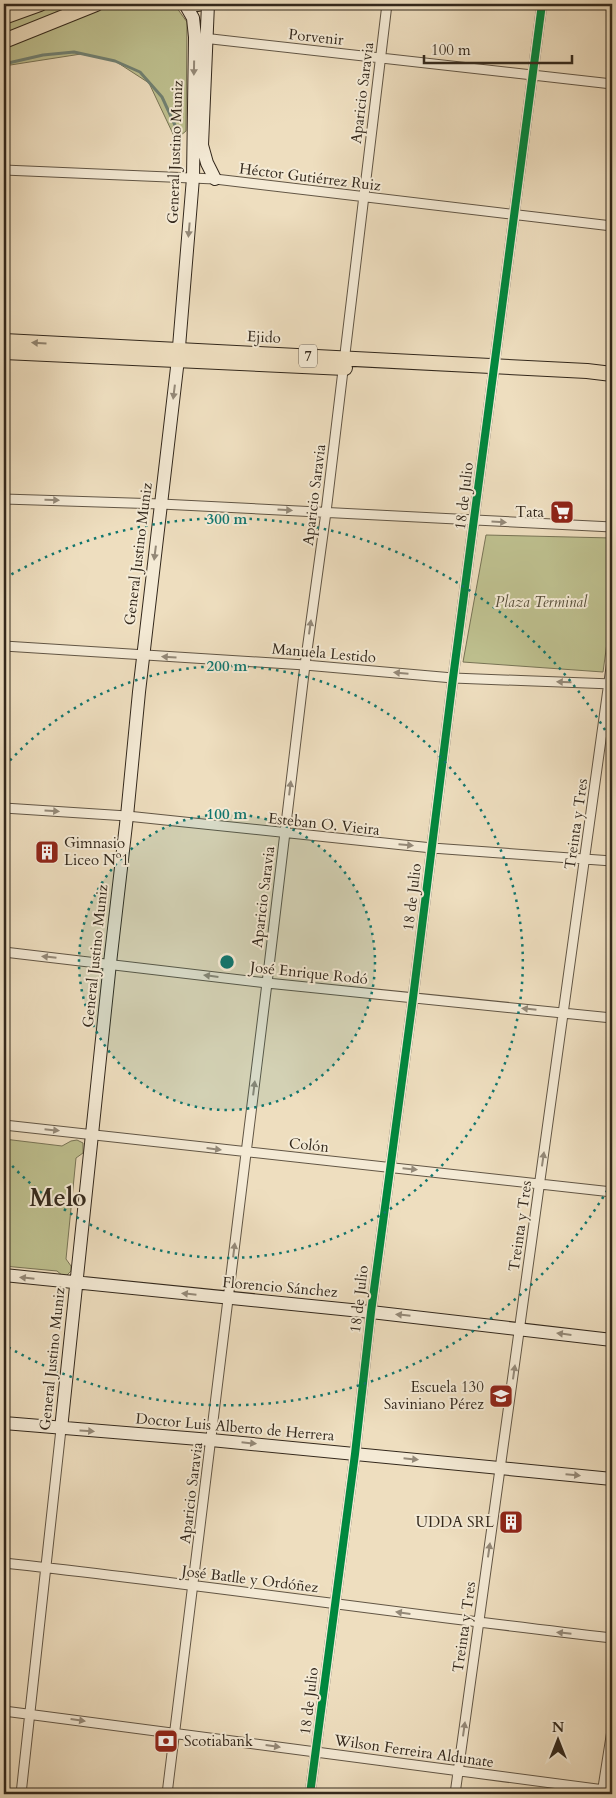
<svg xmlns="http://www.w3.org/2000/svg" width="616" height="1798" font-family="Cardo,serif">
  <rect width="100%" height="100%" fill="#eedebf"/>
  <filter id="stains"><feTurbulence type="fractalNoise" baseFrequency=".004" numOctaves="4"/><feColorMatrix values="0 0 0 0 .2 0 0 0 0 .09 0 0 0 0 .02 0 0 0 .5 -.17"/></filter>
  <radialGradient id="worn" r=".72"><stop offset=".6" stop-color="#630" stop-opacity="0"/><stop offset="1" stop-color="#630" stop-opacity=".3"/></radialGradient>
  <path fill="#bec08f" stroke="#787456" d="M55 4H85L4 34V23Z
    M110 4H174L187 22 186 131 180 136H174L149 83 115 61 81 54 4 66V47Z
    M486 535 612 538V606L603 672 463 662Z
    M4 1139 62 1146 71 1141 77 1140 83 1143V1153L76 1158 66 1259 71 1266V1271L66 1276H63L57 1271 4 1266Z"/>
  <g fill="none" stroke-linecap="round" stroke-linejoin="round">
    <path stroke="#718173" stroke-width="3" d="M4 64 43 55 74 52 115 61 140 72 162 97 180 136"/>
    <g stroke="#625645" stroke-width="11">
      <path id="street" d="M203 38 612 84
        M4 170 215 179 612 226
        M4 499 161 504 612 527
        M4 646 305 665 453 678 612 684
        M4 808 127 816 432 848 612 861
        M4 952 267 983 612 1018
        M4 1125 612 1192
        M4 1563C207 1585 409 1615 612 1638
        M4 1711 612 1791
        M21 1794 61 1429
        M167 1794 267 983 305 665 326 512 387 4
        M310 1794 355 1454 371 1312 413 998 453 678 542 4
        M455 1794 612 660
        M602 1794 612 1730"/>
    </g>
    <g stroke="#33281c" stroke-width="14">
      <path id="secondary" d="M208 4 202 145 207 163 215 179
        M4 1275 371 1312 612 1340
        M4 1423 211 1440 612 1479
        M61 1429 110 963 127 816 139 692 178 359 193 178 195 37 193 18 185 4"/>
    </g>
    <g stroke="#33281c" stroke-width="16">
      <path id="primary" d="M187 4H198
        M4 17 40 4
        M4 41 96 4
        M4 341 587 371 612 374
        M4 352 345 368"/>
    </g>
    <use href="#street" stroke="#f4ead5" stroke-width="9"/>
    <use href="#secondary" stroke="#f4ead5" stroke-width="12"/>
    <use href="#primary" stroke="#eedebf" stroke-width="14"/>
    <g stroke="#f4ead5" stroke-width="11">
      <path id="cycleway" d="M310 1794 355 1454 371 1312 413 998 453 678 542 4"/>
    </g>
    <use href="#cycleway" stroke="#00873e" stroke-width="8"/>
  </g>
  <defs><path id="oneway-solid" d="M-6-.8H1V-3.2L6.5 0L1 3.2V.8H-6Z" transform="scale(1.25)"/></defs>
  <g fill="#948978">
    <use href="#oneway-solid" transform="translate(194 68) rotate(91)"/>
    <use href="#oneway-solid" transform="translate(189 230) rotate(95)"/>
    <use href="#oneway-solid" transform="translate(174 392) rotate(97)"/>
    <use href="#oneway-solid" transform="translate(52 500) rotate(2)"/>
    <use href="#oneway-solid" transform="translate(285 510) rotate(3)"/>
    <use href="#oneway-solid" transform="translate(499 522) rotate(3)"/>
    <use href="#oneway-solid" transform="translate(155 553) rotate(97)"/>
    <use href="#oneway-solid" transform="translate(310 627) rotate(-82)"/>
    <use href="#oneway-solid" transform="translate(169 657) rotate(-177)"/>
    <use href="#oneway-solid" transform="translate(401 673) rotate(-175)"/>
    <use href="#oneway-solid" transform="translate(564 682) rotate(-178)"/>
    <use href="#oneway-solid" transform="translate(290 788) rotate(-83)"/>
    <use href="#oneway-solid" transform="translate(52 811) rotate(4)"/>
    <use href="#oneway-solid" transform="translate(406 845) rotate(5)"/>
    <use href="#oneway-solid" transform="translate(49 957) rotate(-174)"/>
    <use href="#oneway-solid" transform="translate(211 976) rotate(-173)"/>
    <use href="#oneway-solid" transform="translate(529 1009) rotate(-174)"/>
    <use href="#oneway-solid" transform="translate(254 1088) rotate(-83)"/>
    <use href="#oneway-solid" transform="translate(52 1130) rotate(6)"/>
    <use href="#oneway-solid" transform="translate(214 1149) rotate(7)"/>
    <use href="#oneway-solid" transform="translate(543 1159) rotate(-82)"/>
    <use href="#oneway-solid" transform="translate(410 1169) rotate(6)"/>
    <use href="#oneway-solid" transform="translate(234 1250) rotate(-83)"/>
    <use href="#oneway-solid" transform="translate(27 1278) rotate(-174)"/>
    <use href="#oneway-solid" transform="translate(189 1294) rotate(-174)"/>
    <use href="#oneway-solid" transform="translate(403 1315) rotate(-174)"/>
    <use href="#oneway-solid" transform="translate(564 1334) rotate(-173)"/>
    <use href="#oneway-solid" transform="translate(514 1372) rotate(-82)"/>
    <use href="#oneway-solid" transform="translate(87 1431) rotate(4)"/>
    <use href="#oneway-solid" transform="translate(249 1443) rotate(6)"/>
    <use href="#oneway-solid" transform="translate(411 1459) rotate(6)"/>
    <use href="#oneway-solid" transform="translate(573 1475) rotate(5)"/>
    <use href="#oneway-solid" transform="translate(489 1550) rotate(-82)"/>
    <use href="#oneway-solid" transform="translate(403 1613) rotate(-172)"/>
    <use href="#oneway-solid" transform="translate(564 1633) rotate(-174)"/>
    <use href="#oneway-solid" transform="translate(78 1720) rotate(8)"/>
    <use href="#oneway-solid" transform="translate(464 1729) rotate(-82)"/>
    <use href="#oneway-solid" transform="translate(273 1746) rotate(8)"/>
  </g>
  <use fill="#90836e" href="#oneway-solid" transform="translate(39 343) rotate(-177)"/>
  <circle cx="227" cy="962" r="148" fill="#0f766e" fill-opacity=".12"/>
  <g fill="none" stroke="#0f766e" stroke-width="2.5" stroke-dasharray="2.5 5">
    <circle cx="227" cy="962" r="148"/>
    <path d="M5 766A296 296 0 1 1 5 1158"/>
    <path d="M611 1184A443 443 0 0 1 6 1346M5 578A443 443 0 0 1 611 740"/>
  </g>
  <defs>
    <g id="supermarket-square" transform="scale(1.25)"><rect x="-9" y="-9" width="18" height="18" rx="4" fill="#8f2418" stroke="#f4ead5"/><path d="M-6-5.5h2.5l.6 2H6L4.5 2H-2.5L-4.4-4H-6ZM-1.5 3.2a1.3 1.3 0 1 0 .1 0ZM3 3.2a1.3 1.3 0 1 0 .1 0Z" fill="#fff"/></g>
    <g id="building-square" transform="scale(1.25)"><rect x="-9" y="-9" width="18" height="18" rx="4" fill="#8f2418" stroke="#f4ead5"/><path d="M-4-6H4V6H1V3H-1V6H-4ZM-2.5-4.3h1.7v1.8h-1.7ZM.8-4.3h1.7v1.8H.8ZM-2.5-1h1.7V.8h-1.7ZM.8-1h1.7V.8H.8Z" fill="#fff"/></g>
    <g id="school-square" transform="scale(1.25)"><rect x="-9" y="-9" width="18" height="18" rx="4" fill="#8f2418" stroke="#f4ead5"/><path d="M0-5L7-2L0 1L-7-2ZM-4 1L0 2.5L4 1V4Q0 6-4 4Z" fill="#fff"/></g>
    <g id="bank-square" transform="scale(1.25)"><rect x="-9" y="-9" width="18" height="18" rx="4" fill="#8f2418" stroke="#f4ead5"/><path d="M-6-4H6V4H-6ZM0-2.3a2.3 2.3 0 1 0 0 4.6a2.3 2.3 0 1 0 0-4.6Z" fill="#fff"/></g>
  </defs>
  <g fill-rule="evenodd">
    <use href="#supermarket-square" x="562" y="512"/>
    <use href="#building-square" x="47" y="852"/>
    <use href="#school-square" x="501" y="1396"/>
    <use href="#building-square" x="511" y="1522"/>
    <use href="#bank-square" x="166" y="1741"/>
  </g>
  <g text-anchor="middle" stroke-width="4" stroke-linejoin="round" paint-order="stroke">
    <rect fill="#f4ead5" stroke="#6d6254" stroke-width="1" x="299" y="344.5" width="18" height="23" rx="4"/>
    <g font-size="14" font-weight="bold" fill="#33281c">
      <text x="308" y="361">7</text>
    </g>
    <g font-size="15" fill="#33281c" stroke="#f4ead5">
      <text transform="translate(316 37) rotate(6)" y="5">Porvenir</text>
      <text transform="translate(362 93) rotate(-83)" y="5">Aparicio Saravia</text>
      <text transform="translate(175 152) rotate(-88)" y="5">General Justino Muniz</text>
      <text transform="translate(310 177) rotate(7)" y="5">Héctor Gutiérrez Ruiz</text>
      <text transform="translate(264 337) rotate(3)" y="5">Ejido</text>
      <text transform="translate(314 495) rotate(-83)" y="5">Aparicio Saravia</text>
      <text transform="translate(464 496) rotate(-83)" y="5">18 de Julio</text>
      <text transform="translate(138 554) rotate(-83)" y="5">General Justino Muniz</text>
      <text transform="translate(324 653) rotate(5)" y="5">Manuela Lestido</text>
      <text transform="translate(324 824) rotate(6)" y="5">Esteban O. Vieira</text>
      <text transform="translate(576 824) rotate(-82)" y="5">Treinta y Tres</text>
      <text transform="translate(263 897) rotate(-83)" y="5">Aparicio Saravia</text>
      <text transform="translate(412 897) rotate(-83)" y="5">18 de Julio</text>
      <text transform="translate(95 956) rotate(-84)" y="5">General Justino Muniz</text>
      <text transform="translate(309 973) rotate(6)" y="5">José Enrique Rodó</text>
      <text transform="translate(309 1145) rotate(6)" y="5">Colón</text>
      <text transform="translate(520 1226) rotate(-82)" y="5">Treinta y Tres</text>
      <text transform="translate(280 1287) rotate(5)" y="5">Florencio Sánchez</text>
      <text transform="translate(359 1299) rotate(-83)" y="5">18 de Julio</text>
      <text transform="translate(52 1359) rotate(-84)" y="5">General Justino Muniz</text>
      <text transform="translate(235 1427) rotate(5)" y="5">Doctor Luis Alberto de Herrera</text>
      <text transform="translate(191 1493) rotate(-83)" y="5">Aparicio Saravia</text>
      <text transform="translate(250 1579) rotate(7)" y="5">José Batlle y Ordóñez</text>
      <text transform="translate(464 1627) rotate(-82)" y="5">Treinta y Tres</text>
      <text transform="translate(309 1701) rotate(-83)" y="5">18 de Julio</text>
      <text transform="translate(414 1751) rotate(8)" y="5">Wilson Ferreira Aldunate</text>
    </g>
    <g font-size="15" fill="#33281c" stroke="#f4ead5" text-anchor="end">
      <text x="544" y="517">Tata</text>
      <text x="64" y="848" text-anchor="start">Gimnasio<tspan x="64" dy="17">Liceo Nº1</tspan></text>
      <text x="484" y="1392">Escuela 130<tspan x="484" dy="17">Saviniano Pérez</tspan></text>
      <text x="494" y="1527">UDDA SRL</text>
      <text x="184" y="1746" text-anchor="start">Scotiabank</text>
    </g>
    <g font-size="15" font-style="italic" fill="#564e39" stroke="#f4ead5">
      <text x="541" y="607">Plaza Terminal</text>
    </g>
    <g font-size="25" font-weight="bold" fill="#33281c" stroke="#f4ead5">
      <text x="58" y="1206">Melo</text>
    </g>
  </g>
  <circle cx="227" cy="962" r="8" fill="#0f766e" stroke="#f4ead5" stroke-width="2.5"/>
  <g font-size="15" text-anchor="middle" font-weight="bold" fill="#0f766e" stroke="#f4ead5" stroke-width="4" stroke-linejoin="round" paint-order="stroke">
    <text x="227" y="524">300 m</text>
    <text x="227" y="671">200 m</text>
    <text x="227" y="819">100 m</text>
  </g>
  <rect width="616" height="1798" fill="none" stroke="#eedebf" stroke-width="20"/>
  <rect x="5" y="5" width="606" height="1788" fill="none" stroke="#33281c" stroke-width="2.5"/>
  <rect x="10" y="10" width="596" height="1778" fill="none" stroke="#33281c"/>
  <g transform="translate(558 1740)" stroke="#f4ead5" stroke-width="4" paint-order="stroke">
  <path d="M0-4L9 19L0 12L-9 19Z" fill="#33281c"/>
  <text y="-8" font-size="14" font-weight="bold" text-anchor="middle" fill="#33281c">N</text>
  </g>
  <path d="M424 55v8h148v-8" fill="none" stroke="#33281c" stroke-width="2.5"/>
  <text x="431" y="55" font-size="15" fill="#33281c" stroke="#f4ead5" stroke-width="4" paint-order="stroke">100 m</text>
  <rect width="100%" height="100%" filter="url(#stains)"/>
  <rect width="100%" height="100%" fill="url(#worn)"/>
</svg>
